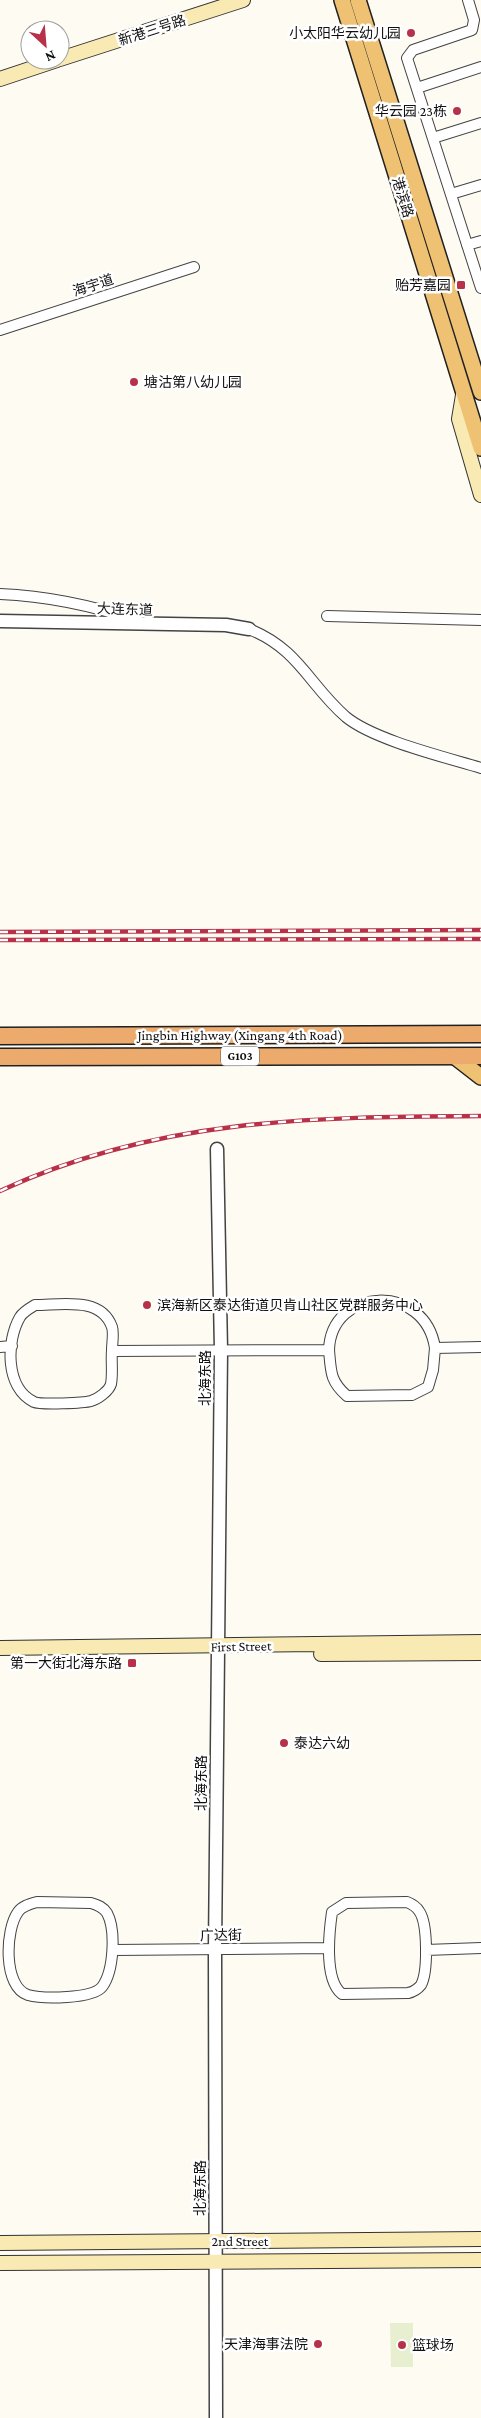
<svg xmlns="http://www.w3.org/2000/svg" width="481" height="2418" font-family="'Crimson Pro','Noto Sans SC',serif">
  <rect width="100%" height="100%" fill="#fefbf3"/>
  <path fill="#e8efd0" d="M390 2323H413V2367H391Z"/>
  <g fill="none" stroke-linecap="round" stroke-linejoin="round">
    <g stroke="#434343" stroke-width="12">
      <path id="minor" d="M468 0 474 20 472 30 413 50 407 58 481 288
        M417 88 481 67
        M433 138 481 123
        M451 194 481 185
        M467 245 481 241
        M0 330 194 267
        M0 594C48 596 94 606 139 621
        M327 616 481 620
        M249 629C299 649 309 685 346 717 374 740 445 757 481 768
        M35 1305C61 1305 101 1296 112 1327 114 1333 112 1343 112 1350 111 1360 113 1374 111 1384 109 1391 98 1399 91 1401 84 1403 41 1405 34 1402 5 1388 6 1341 20 1317 23 1312 30 1308 35 1305Z
        M0 1347 12 1346
        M329 1350C331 1287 425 1282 435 1348
        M112 1351 329 1350C331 1372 330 1381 347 1396L412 1395 428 1387 433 1370 435 1348 481 1347
        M37 1902 91 1903C98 1905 103 1907 107 1913 116 1930 114 1971 102 1987 92 1999 43 1999 28 1995 3 1987 5 1930 18 1912 22 1906 30 1904 37 1902Z
        M407 1902C412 1904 416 1906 419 1911 428 1923 428 1972 421 1985 417 1990 413 1992 408 1993L342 1994C324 1980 329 1933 332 1912L346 1903Z
        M113 1950 329 1948
        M426 1950 481 1948"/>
    </g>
    <g stroke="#434343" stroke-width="15">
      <path id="tertiary" d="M0 621 226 625 249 629
        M216 2418 215 1949 221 1350 217 1149"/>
    </g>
    <g stroke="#323232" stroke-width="16">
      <path id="secondary" d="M60 59 243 0
        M0 79 57 60
        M463 395 459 419 481 495
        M0 1648 481 1642
        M321 1654 481 1653
        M0 2243 481 2239
        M0 2263 481 2260"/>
    </g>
    <g stroke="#212121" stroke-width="18">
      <path id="primary" d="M342 0 481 448
        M358 0 481 392
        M454 1056 481 1077"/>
    </g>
    <g stroke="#212121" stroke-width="19">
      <path id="trunk" d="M0 1036 481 1034
        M0 1057 481 1056"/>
    </g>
    <use href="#minor" stroke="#fff" stroke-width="10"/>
    <use href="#tertiary" stroke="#fff" stroke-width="12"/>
    <use href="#secondary" stroke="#f9e9b3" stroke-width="14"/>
    <use href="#primary" stroke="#efc173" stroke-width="15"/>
    <use href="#trunk" stroke="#ecaa6c" stroke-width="16"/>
    <g stroke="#b73148" stroke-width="4.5">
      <path id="rail" d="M0 932 481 930
        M0 940 481 939
        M0 1191C157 1118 312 1117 481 1116"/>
    </g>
    <use href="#rail" stroke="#fff" stroke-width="2.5" stroke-dasharray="8" stroke-linecap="butt"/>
  </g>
  <g fill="#b73148" stroke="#fff" stroke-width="2">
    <circle cx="411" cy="33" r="5"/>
    <circle cx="457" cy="111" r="5"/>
    <rect x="456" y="280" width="10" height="10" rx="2.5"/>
    <circle cx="134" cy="382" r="5"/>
    <circle cx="147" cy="1305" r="5"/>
    <rect x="127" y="1658" width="10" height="10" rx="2.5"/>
    <circle cx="284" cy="1743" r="5"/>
    <circle cx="318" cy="2344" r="5"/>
    <circle cx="402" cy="2345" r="5"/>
  </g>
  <g text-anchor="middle" stroke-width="5" stroke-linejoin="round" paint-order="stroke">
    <rect fill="#fff" stroke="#585858" stroke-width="1" x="221" y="1046.5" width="38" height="19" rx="4"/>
    <g font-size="12" font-weight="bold" fill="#101010">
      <text x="240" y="1060">G103</text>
    </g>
    <g font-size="14" fill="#101010" stroke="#fff">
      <text transform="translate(152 30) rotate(-18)" y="5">新港三号路</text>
      <text transform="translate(403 197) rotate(73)" y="5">港滨路</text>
      <text transform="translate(93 285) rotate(-18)" y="5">海宇道</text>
      <text transform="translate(125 609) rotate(2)" y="5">大连东道</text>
      <text x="240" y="1040">Jingbin Highway (Xingang 4th Road)</text>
      <text transform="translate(205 1378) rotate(-90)" y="5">北海东路</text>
      <text transform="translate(241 1646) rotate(-1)" y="5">First Street</text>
      <text transform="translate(201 1783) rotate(-90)" y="5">北海东路</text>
      <text transform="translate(221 1935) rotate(-1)" y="5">广达街</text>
      <text transform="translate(200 2188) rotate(-90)" y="5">北海东路</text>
      <text x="240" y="2246">2nd Street</text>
    </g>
    <g font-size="14" fill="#101010" stroke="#fff" text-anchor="end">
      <text x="401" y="38">小太阳华云幼儿园</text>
      <text x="447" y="116">华云园 23栋</text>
      <text x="451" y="290">贻芳嘉园</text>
      <text x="144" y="387" text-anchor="start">塘沽第八幼儿园</text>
      <text x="157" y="1310" text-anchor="start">滨海新区泰达街道贝肯山社区党群服务中心</text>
      <text x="122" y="1668">第一大街北海东路</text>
      <text x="294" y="1748" text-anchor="start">泰达六幼</text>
      <text x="308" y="2349">天津海事法院</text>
      <text x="412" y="2350" text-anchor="start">篮球场</text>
    </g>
  </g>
  <g transform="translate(45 45) rotate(154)"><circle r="24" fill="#ffffff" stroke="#9f9f9f"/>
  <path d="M0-4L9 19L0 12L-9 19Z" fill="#b73148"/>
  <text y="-8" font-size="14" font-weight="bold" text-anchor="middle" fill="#101010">N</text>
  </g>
</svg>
